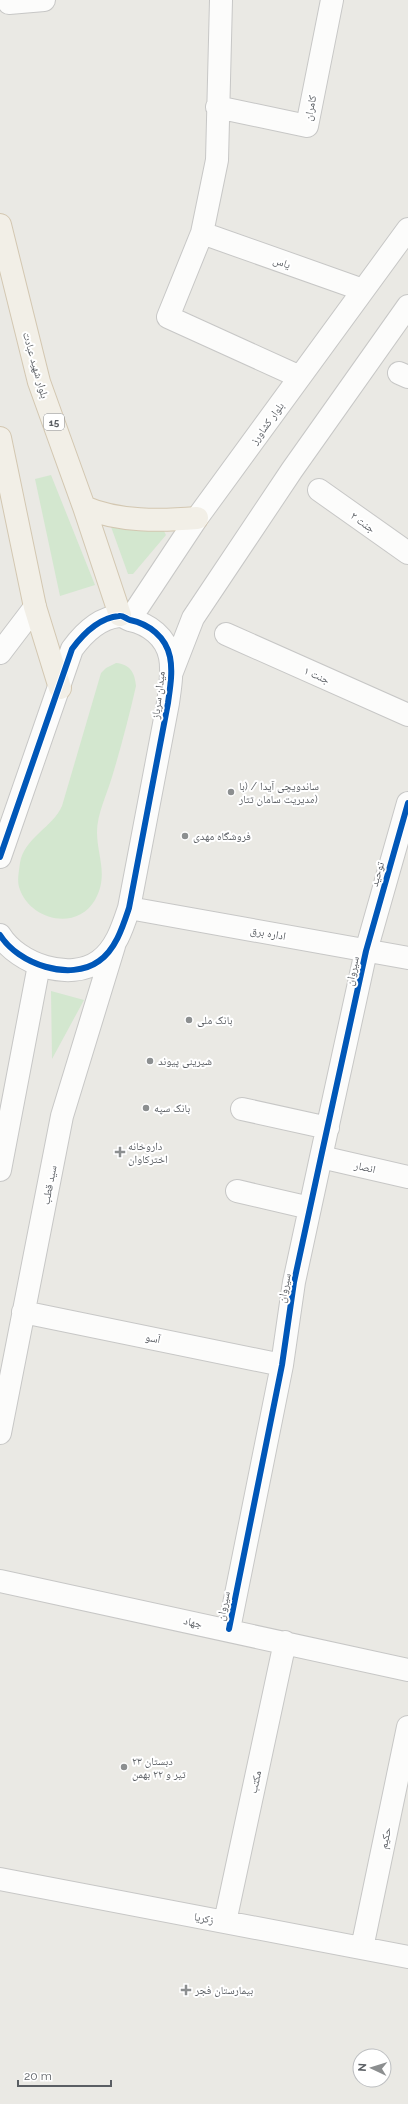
<svg xmlns="http://www.w3.org/2000/svg" width="408" height="2104" font-family="Raleway,'Noto Naskh Arabic',sans-serif">
  <rect width="100%" height="100%" fill="#eae9e4"/>
  <path fill="#d3e7cf" d="M51 475 95 585 60 596 35 479Z
    M110 524 163 529 166 535 133 574H128Z
    M116 663C130 664 135 673 136 686 129 717 121 747 112 777 107 794 97 814 97 832 97 856 109 875 95 900 76 932 29 920 19 887 17 880 19 871 20 863 24 838 53 827 62 806L101 673 106 668Z
    M51 991 84 1000 52 1059Z"/>
  <g fill="none" stroke-linecap="round" stroke-linejoin="round">
    <g stroke="#c7c7c6" stroke-width="24">
      <path id="minor" d="M221 0 217 160 202 233 168 317 300 377
        M9 3 44 0
        M217 107 307 126 332 0
        M202 233 363 290
        M399 373 408 377
        M319 490 408 553
        M130 619 197 518 408 229
        M226 634 408 715
        M0 653 35 607
        M172 672 193 618 292 470 408 306
        M0 857 72 649C83 634 99 618 119 616 123 615 126 619 130 620 149 624 166 637 170 657 173 672 170 688 168 703L129 908C123 926 116 949 99 961 70 982 18 964 0 935
        M129 908 408 958
        M242 1109 328 1128
        M321 1157 408 1177
        M0 1170 39 965
        M237 1191 310 1208
        M23 1312 282 1365
        M0 1433 62 1116 114 946
        M0 1581 408 1670
        M229 1629 282 1365 294 1282 321 1157 366 951 408 803
        M0 1879 408 1957
        M225 1922 285 1642
        M362 1948 408 1727"/>
    </g>
    <g stroke="#d3c7b1" stroke-width="24">
      <path id="major" d="M0 225 39 382 84 507 120 615
        M0 438 35 607 60 688
        M84 507C118 522 161 521 197 518"/>
    </g>
    <use href="#minor" stroke="#fcfcfb" stroke-width="22"/>
    <use href="#major" stroke="#f2efe7" stroke-width="22"/>
    <g stroke="#fff" stroke-width="8">
      <path id="cycleway" d="M0 857 72 649C83 634 99 618 119 616 123 615 126 619 130 620 149 624 166 637 170 657 173 672 170 688 168 703L129 908C123 926 116 949 99 961 70 982 18 964 0 935
        M229 1629 282 1365 294 1282 321 1157 366 951 408 803"/>
    </g>
    <use href="#cycleway" stroke="#0057b8" stroke-width="6"/>
  </g>
  <g fill="#8c8f90" stroke="#fff" stroke-width="1.5">
    <circle cx="231" cy="792" r="4"/>
    <circle cx="185" cy="836" r="4"/>
    <circle cx="189" cy="1020" r="4"/>
    <circle cx="150" cy="1061" r="4"/>
    <circle cx="146" cy="1108" r="4"/>
    <path d="M118 1146h4v4h4v4h-4v4h-4v-4h-4v-4h4z"/>
    <circle cx="124" cy="1767" r="4"/>
    <path d="M184 1984h4v4h4v4h-4v4h-4v-4h-4v-4h4z"/>
  </g>
  <g text-anchor="middle" stroke-width="4" stroke-linejoin="round" paint-order="stroke">
    <rect fill="#fff" stroke="#8c8e92" stroke-width="1" x="44" y="414" width="20" height="16" rx="3"/>
    <g font-size="10" font-weight="bold" fill="#5a5e63">
      <text x="54" y="426">15</text>
    </g>
    <g font-size="11" fill="#5a5e63" stroke="#fff">
      <text transform="translate(310 108) rotate(-79)" y="4">کامران</text>
      <text transform="translate(282 262) rotate(19)" y="4">یاس</text>
      <text transform="translate(36 365) rotate(74)" y="4">بلوار شهید عبادت</text>
      <text transform="translate(267 423) rotate(-54)" y="4">بلوار کشاورز</text>
      <text transform="translate(363 522) rotate(36)" y="4">جنت ۲</text>
      <text transform="translate(317 675) rotate(24)" y="4">جنت ۱</text>
      <text transform="translate(158 695) rotate(-83)" y="4">میدان سرباز</text>
      <text transform="translate(377 874) rotate(-74)" y="4">توحید</text>
      <text transform="translate(268 933) rotate(10)" y="4">اداره برق</text>
      <text transform="translate(352 971) rotate(-78)" y="4">سیروان</text>
      <text transform="translate(365 1167) rotate(13)" y="4">انصار</text>
      <text transform="translate(49 1185) rotate(-79)" y="4">سید قطب</text>
      <text transform="translate(284 1288) rotate(-79)" y="4">سیروان</text>
      <text transform="translate(153 1338) rotate(11)" y="4">آسو</text>
      <text transform="translate(223 1606) rotate(-79)" y="4">سیروان</text>
      <text transform="translate(193 1622) rotate(12)" y="4">جهاد</text>
      <text transform="translate(255 1782) rotate(-78)" y="4">مکتب</text>
      <text transform="translate(385 1838) rotate(-78)" y="4">حکیم</text>
      <text transform="translate(204 1918) rotate(11)" y="4">زکریا</text>
    </g>
    <g font-size="11" fill="#5a5e63" stroke="#fff" text-anchor="start">
      <text x="239" y="790">ساندویچی آیدا / (با<tspan x="239" dy="13">مدیریت سامان تتار)</tspan></text>
      <text x="193" y="840">فروشگاه مهدی</text>
      <text x="197" y="1024">بانک ملی</text>
      <text x="158" y="1065">شیرینی پیوند</text>
      <text x="154" y="1112">بانک سپه</text>
      <text x="128" y="1150">داروخانه<tspan x="128" dy="13">اخترکاوان</tspan></text>
      <text x="132" y="1765">دبستان ٢٣<tspan x="132" dy="13">تیر و ۲۲ بهمن</tspan></text>
      <text x="195" y="1994">بیمارستان فجر</text>
    </g>
  </g>
  <g transform="translate(372 2068) rotate(274)"><circle r="19" fill="#ffffff" stroke="#bdbfc1"/>
  <path d="M0-3L7 15L0 10L-7 15Z" fill="#8c8f90"/>
  <text y="-6" font-size="11" font-weight="bold" text-anchor="middle" fill="#5a5e63">N</text>
  </g>
  <path d="M18 2080v6h93v-6" fill="none" stroke="#5a5e63" stroke-width="2"/>
  <text x="24" y="2080" font-size="12" fill="#5a5e63" stroke="#ffffff" stroke-width="3" paint-order="stroke">20 m</text>
</svg>
